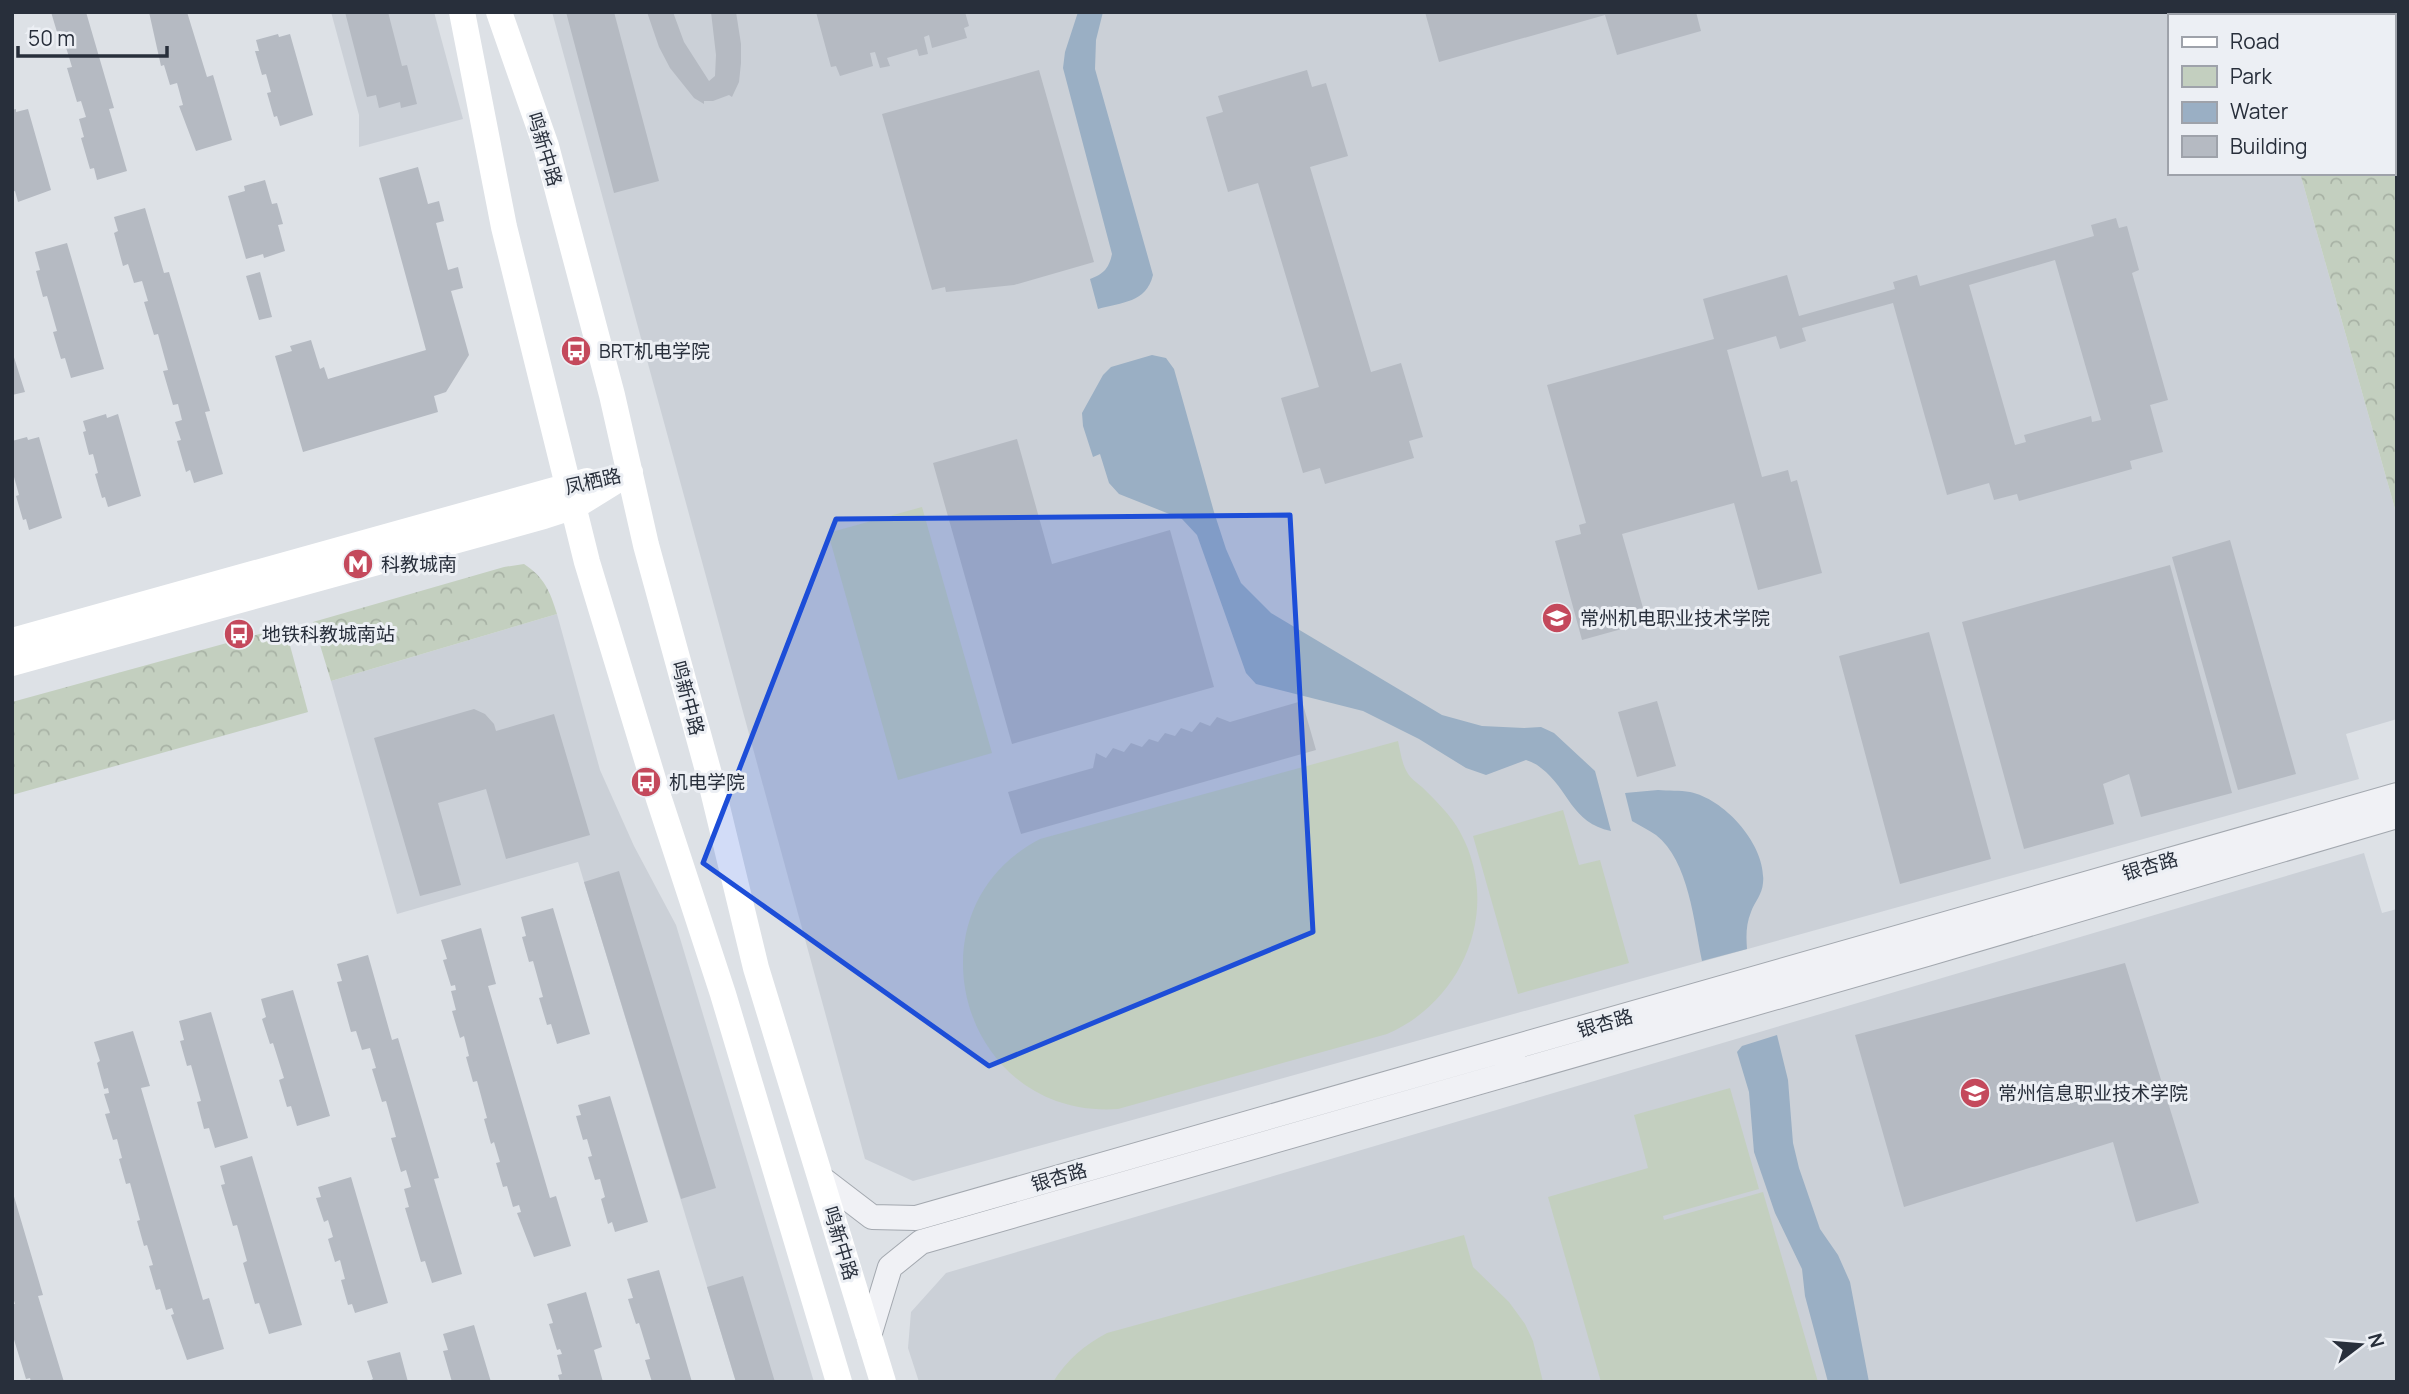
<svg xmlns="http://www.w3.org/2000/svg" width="2409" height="1394" font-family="Manrope,'Noto Sans SC',sans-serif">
  <defs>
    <pattern id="forest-crowns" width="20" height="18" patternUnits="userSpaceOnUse" patternTransform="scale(1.75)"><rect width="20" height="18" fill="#c3cfbf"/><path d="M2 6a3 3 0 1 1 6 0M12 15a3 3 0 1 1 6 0" fill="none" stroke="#a8b2a5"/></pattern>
  </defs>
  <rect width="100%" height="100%" fill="#dde1e6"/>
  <path fill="#cbd0d7" d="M331 12H434L463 119 359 147V115Z
    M552 12H2253L2254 16H2169V173H2300L2397 516V719L2346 734 2359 779 913 1181 865 1159Z
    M557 614 600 770 634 846 676 925 814 1382H736L578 862 397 914 331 681Z
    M2364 853 2382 913 2397 909V1382H919L908 1348 911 1312 946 1273Z"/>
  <path fill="#c3cfbf" d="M922 507 992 753 898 780 828 533Z
    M1398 741C1400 750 1402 764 1407 772 1410 778 1417 783 1422 787 1436 801 1451 815 1460 832 1502 908 1464 1001 1387 1034L1118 1109C961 1120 903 910 1040 839Z
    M1563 810 1579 865 1600 860 1629 963 1518 994 1473 836Z
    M1730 1088 1759 1189 1663 1216 1664 1220 1763 1192 1818 1382H1601L1548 1197 1648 1168 1634 1115Z
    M1464 1235 1473 1267 1509 1302 1525 1324 1533 1341 1543 1382H1053C1067 1360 1084 1345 1107 1333Z"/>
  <path fill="url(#forest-crowns)" d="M2397 31V516L2300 173H2393V32Z
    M524 564C544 577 550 591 557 614L331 681 313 622 504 567Z
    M285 627 308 712 12 795V702Z"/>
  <path fill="#9aafc4" d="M1078 12H1103L1096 40 1095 69 1153 275C1146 303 1122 302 1098 309L1090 279C1104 274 1109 268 1112 254L1063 68 1065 52Z
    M1152 355 1166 358 1174 369 1214 512 1226 549 1241 583 1271 613 1442 715 1482 726 1524 728 1541 727 1554 733 1595 771 1611 831C1571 823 1569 789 1541 768 1537 764 1531 762 1526 760L1486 775 1466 768 1419 739 1363 711 1256 684 1246 673 1197 535 1182 519 1119 494 1109 483 1100 454 1093 457 1083 426 1082 413 1103 375 1111 367Z
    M1658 790C1668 791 1680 790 1690 792 1725 799 1767 846 1763 883 1762 895 1755 901 1751 912 1746 924 1746 936 1747 949L1702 961C1694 923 1689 861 1656 835 1649 830 1640 826 1632 821L1625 793Z
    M1777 1035 1788 1080 1793 1143 1799 1168 1820 1229 1838 1255 1850 1282 1869 1382H1828L1805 1296 1802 1269 1775 1213 1754 1152 1749 1092 1737 1052 1742 1046Z"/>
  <path fill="#b5bac2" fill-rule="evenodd" d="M51 12H86L114 108 109 109 127 171 97 180 94 168 90 169 81 138 84 137 79 119 86 117 81 101 77 102 67 68 72 67 61 31 57 32Z
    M149 12H187L207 77 213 75 232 140 196 151 179 106 183 105 177 83 170 85 164 65 161 66Z
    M345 12H388L402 66 407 65 417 104 401 108 400 102 379 108 376 95 367 97Z
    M566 12H614L659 181 614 193Z
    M647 12H673L684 42 709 81 715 76 716 55 711 12H736L741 44V63L739 82 732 97 729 95 713 101H704V104L694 98 670 68 659 47Z
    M816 12H965L969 26 964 28 967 38 932 48 929 35 924 37 928 54 919 56 917 49 887 58 890 66 880 68 875 52 870 53 873 66 840 76 836 66 831 67Z
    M1425 12H1696L1701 31 1617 55 1605 15 1439 62Z
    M278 34 279 37 290 34 313 115 280 126 277 116 274 117 267 93 271 92 266 74 262 75 255 51H259L256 40Z
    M1039 70 1094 262 1014 285 946 292 945 287 932 290 882 114Z
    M1307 70 1312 87 1326 83 1348 156 1310 167 1371 372 1401 363 1423 437 1409 441 1414 458 1325 484 1320 468 1303 473 1281 398 1319 387 1258 183 1228 192 1206 117 1223 112 1218 96Z
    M16 109V112L28 109 51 190 18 202 15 191 12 192V110Z
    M418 167 428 204 439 201 444 221 436 223 448 270 458 267 463 288 451 291 469 355 446 392 434 396 438 412 303 452 275 356 292 351 290 346 311 340 320 369 324 367 328 379 426 350 379 178Z
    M265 180 272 204 277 203 283 224 278 225 285 251 264 258 263 254 246 259 228 196 245 191 244 186Z
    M145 208 164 273 169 272 210 411 205 412 223 474 194 483 190 470 186 472 177 441 181 440 175 422 182 420 178 404 173 405 163 371 168 370 158 334 154 335 144 302 148 301 142 281 134 283 128 264 123 266 114 233 118 231 114 217Z
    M2116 218 2119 228 2127 226 2139 270 2132 273 2168 400 2150 405 2163 452 2130 461 2132 469 2019 501 2017 494 1994 500 1989 483 1947 495 1893 303 1802 328 1806 341 1780 349 1776 336 1727 350 1762 477 1788 470 1791 482 1797 480 1822 573 1758 590 1734 503 1622 534 1647 622 1582 640 1555 541 1581 534 1579 525 1586 523 1547 385 1714 339 1703 299 1787 275 1799 316 1895 289 1893 282 1917 275 1920 286 2094 236 2091 225ZM2055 260 2101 420 2092 422 2091 416 2024 435 2026 442 2015 445 1969 285Z
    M67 243 104 369 71 378 65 358 61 359 53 332 57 331 47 296 43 297 36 271 40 270 35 252Z
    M260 272 272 317 259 320 246 276Z
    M12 351 25 392 12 395Z
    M106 414 107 418 118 414 141 496 108 507 105 497 102 498 95 474 98 473 93 454 89 455 83 432 86 431 83 421Z
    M27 437 28 440 39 437 62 518 29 530 26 519 23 520 16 496 19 495 14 477 12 478V441Z
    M1017 439 1052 564 1170 530 1214 687 1012 744 933 463Z
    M2230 540 2296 774 2238 790 2172 557Z
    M2170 565 2232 793 2141 817 2129 774 2103 784 2114 824 2024 849 1962 622Z
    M1929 632 1991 859 1900 884 1839 656Z
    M1302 701 1316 750 1021 834 1008 792 1093 768 1096 753 1106 758 1113 748 1124 752 1131 743 1142 747 1149 739 1158 742 1165 733 1175 736 1181 728 1192 732 1200 722 1210 726 1217 717 1230 722Z
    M1657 701 1676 766 1637 777 1618 712Z
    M474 709 485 714 494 724 496 731 554 714 590 835 506 859 486 789 438 803 461 885 420 896 374 738Z
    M619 871 716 1188 681 1199 584 882Z
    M553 908 590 1034 557 1044 551 1024 547 1025 539 998 543 997 533 961 529 962 522 937 526 936 521 917Z
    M481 928 496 984 488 986 550 1198 556 1196 571 1246 534 1257 517 1213 521 1212 519 1205 513 1207 507 1186 503 1187 496 1163 500 1162 494 1142 491 1144 484 1119 487 1118 477 1081 473 1082 466 1057 469 1056 464 1036 460 1038 452 1011 456 1010 451 991 456 990 455 985 451 986 443 960 447 959 441 940Z
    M368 955 392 1040 398 1038 439 1178 434 1179 462 1274 432 1283 425 1261 421 1262 405 1208 409 1207 404 1189 411 1187 406 1170 401 1172 391 1138 396 1137 386 1101 382 1102 372 1069 376 1068 370 1048 362 1050 356 1031 351 1032 337 982 342 981 337 964Z
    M2125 963 2199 1203 2136 1222 2113 1142 1904 1207 1855 1035Z
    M293 990 330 1116 297 1126 291 1106 287 1107 279 1080 284 1078 273 1043 270 1044 262 1019 266 1017 261 999Z
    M211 1012 248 1138 215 1148 209 1128 204 1129 197 1102 201 1101 191 1065 187 1066 180 1041 184 1040 179 1021Z
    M133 1031 150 1086 141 1088 203 1300 209 1298 224 1349 187 1360 171 1315 174 1314 172 1308 166 1310 160 1289 156 1290 149 1266 153 1265 147 1245 144 1246 137 1221 140 1220 130 1183 126 1184 119 1159 122 1158 117 1139 113 1140 105 1114 110 1113 104 1094 109 1093 108 1088 104 1089 97 1063 100 1061 94 1042Z
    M610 1096 648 1222 615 1232 612 1222 608 1224 601 1199 605 1197 600 1179 595 1180 588 1157 592 1156 587 1139 583 1140 576 1116 581 1115 578 1105Z
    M252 1156 302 1325 269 1334 259 1303 255 1304 243 1263 247 1261 237 1225 233 1226 221 1185 225 1184 220 1166Z
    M351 1177 388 1303 355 1313 352 1304 348 1305 341 1280 345 1279 340 1260 335 1262 328 1239 333 1237 328 1220 324 1222 316 1198 321 1197 318 1187Z
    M13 1193 43 1295 38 1296 64 1382H31L30 1378 26 1379 12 1333V1304H15L12 1294Z
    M659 1270 692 1382H652L645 1360 650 1359 639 1323 636 1324 628 1299 633 1298 627 1279Z
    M743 1276 775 1382H736L707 1287Z
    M586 1292 602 1347 594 1350 603 1382H560L558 1375 562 1374 557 1355 562 1354 560 1349 557 1350 549 1324 553 1323 547 1304Z
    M474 1325 491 1382H452L443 1351 448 1350 443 1334Z
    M400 1352 408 1382H367L373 1379 367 1361Z"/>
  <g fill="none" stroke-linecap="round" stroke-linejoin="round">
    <g stroke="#a3a8af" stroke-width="26">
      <path id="tertiary" d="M821 1178 872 1217 916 1218 2397 795
        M869 1336 890 1267 921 1242 1927 954 2397 816"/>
    </g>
    <use href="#tertiary" stroke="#f0f1f5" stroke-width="24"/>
    <path stroke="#fff" stroke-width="26" d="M462 12 504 227 587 562 659 799 723 994 839 1382
      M499 12 546 146 612 395 646 545 709 774 756 968 883 1382
      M12 641 587 481
      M12 663 544 516 575 506 630 472"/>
  </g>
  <path fill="#1d4ed8" fill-opacity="0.2" stroke="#1d4ed8" stroke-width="5" stroke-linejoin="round" d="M1290 515 1313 932 989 1066 703 863 836 519Z"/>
  <defs>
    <g id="bus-disc" transform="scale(1.575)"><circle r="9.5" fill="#c4495c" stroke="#eceff4"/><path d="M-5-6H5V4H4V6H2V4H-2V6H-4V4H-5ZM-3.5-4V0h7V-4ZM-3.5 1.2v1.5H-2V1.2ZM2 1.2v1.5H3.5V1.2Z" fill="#fff"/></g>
    <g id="metro-disc" transform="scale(1.575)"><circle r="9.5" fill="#c4495c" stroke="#eceff4"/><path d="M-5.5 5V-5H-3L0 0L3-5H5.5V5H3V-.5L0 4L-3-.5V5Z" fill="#fff"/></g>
    <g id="university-disc" transform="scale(1.575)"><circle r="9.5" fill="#c4495c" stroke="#eceff4"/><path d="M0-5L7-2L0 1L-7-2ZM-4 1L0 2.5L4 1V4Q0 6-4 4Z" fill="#fff"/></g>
  </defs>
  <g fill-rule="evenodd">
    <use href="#bus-disc" x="576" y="351"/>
    <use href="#metro-disc" x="358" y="564"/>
    <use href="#university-disc" x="1557" y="618"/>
    <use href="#bus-disc" x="239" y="634"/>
    <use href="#bus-disc" x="646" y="782"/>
    <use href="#university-disc" x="1975" y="1093"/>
  </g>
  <g text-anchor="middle" stroke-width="6" stroke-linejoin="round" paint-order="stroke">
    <g font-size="19" fill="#282f3b" stroke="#eceff4">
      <text transform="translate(545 149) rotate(73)" y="7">鸣新中路</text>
      <text transform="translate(593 481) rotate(-13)" y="7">凤栖路</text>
      <text transform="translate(688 698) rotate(75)" y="7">鸣新中路</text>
      <text transform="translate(2150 866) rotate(-16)" y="7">银杏路</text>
      <text transform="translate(1605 1023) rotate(-16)" y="7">银杏路</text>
      <text transform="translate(1059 1177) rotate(-16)" y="7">银杏路</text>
      <text transform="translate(841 1243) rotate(73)" y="7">鸣新中路</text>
    </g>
    <g font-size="19" fill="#282f3b" stroke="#eceff4" text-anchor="start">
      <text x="599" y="358">BRT机电学院</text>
      <text x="381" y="571">科教城南</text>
      <text x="1580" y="625">常州机电职业技术学院</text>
      <text x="262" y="641">地铁科教城南站</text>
      <text x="669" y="789">机电学院</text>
      <text x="1998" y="1100">常州信息职业技术学院</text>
    </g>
  </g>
  <rect width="2409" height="1394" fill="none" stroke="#282f3b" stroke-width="28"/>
  <rect x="2168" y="14" width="228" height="161" fill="#eceff4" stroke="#9ea2aa" stroke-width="2"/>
  <rect x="2182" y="37" width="35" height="10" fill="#ffffff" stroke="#9ea2aa" stroke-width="2"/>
  <text x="2230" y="49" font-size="21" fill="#282f3b">Road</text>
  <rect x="2182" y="66" width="35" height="21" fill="#c3cfbf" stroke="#9ea2aa" stroke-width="2"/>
  <text x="2230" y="84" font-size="21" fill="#282f3b">Park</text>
  <rect x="2182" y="102" width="35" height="21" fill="#9aafc4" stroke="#9ea2aa" stroke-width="2"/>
  <text x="2230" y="119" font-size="21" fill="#282f3b">Water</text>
  <rect x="2182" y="136" width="35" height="21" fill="#b5bac2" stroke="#9ea2aa" stroke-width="2"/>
  <text x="2230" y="154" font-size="21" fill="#282f3b">Building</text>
  <g transform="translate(2360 1345) rotate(74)" stroke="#eceff4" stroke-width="5" paint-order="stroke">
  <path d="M0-5L12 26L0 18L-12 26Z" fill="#282f3b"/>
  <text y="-10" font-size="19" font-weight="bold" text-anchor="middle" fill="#282f3b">N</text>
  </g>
  <path d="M18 46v10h149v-10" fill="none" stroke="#282f3b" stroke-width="3.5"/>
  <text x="28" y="46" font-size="21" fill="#282f3b" stroke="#eceff4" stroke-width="5" paint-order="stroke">50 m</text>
</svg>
